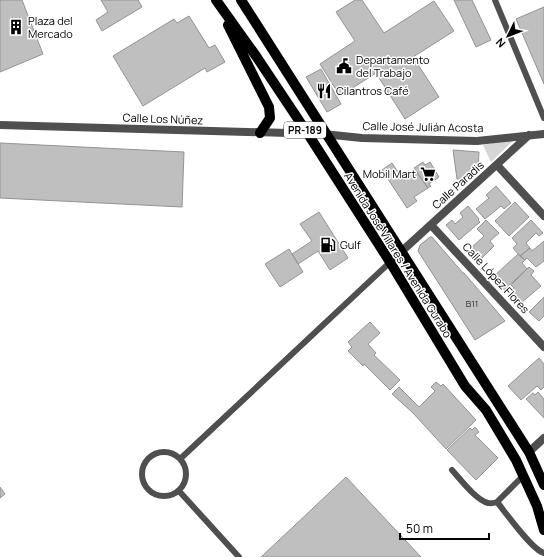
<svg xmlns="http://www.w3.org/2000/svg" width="544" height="557" font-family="Manrope,sans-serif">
  <rect width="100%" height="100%" fill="#fff"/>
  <path fill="#d6d6d6" d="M515 139 491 162 483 145Z"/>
  <path fill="#bfbfbf" stroke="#939393" d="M0 0H22L43 54 0 72Z
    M101 0H138L142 7 102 31 96 20 108 12Z
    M355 0H362L384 33 434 1 454 31 413 57 439 97 405 119 376 73 340 96 320 64 355 41 336 12Z
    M454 0H472L491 40 476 47Z
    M544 7V84L516 19Z
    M189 16 209 48 215 45 225 62 207 72 205 68 143 106 113 56 174 19 177 23Z
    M321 69 341 104 327 112 306 77Z
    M0 143 184 152 182 207 0 198Z
    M453 150 479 152 478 169H472L473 173 468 174V179L462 183 463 179H457Z
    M423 162 425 165 430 162 439 177 429 184 431 186 428 188 414 168Z
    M392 163 403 180 416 171 428 188 414 197 417 201 407 208 382 170Z
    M496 186 511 203 504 209 501 206 485 219 476 209 489 198 486 195Z
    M515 202 529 217 509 236 495 221Z
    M468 206 479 219 478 220 480 222 459 240 446 225 452 220 455 224 463 217 460 213Z
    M319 212 348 258 330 270 318 251 298 264 292 254 312 241 300 224Z
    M486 220 499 233 490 241 494 246 480 260 470 249 484 236 477 229Z
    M531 220 543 233 539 236 536 233 526 243 530 248 520 256 513 248 517 244 512 238Z
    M430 237H432L463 273H464L505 321 475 340 418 251 420 245Z
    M544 241V261L536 267 527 258 525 260 520 256 530 248 532 251Z
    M289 249 303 272 280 287 265 264Z
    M518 254 525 260 522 263 527 269 504 290 493 277Z
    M529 267 534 271 531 275 541 286 521 303 511 291 514 288 511 285Z
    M544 297V316L539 321 529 312Z
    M370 322 380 333 368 344 376 353 374 355 400 380 390 390 364 364 363 366 348 351 352 347 348 342Z
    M539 358 544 364V387L541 390 537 386 521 400 508 386Z
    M436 382 441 386 443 384 476 420 446 449 413 413 392 394 399 387 419 407 435 391 431 387Z
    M538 392 544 399V418L526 399 533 393 535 395Z
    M475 427 479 432 475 435 498 458 476 480 447 450 470 428 472 430Z
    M346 477 421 557H261L311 510Z
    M0 487 5 494 0 498Z"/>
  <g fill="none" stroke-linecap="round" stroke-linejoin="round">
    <path stroke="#4f4f4f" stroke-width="6" d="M495 0 544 118
      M142 474a22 22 0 1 1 44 0a22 22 0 1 1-44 0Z
      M180 459 402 251
      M452 470C461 480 476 500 488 503 491 504 494 503 497 502
      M523 476 497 502C506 513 532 550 544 553
      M179 491 239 557"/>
    <path stroke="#4f4f4f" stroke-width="8" d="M0 125 323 134 362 138 477 141 544 134
      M497 165 544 216
      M431 225 544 347
      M402 251 529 135
      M529 452 544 438"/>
    <path stroke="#000" stroke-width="10" d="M216 0 256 56 308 134 390 262 465 386 486 410 516 460 537 506 544 530
      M241 0 529 452 544 485
      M228 25 269 107 270 118 260 133"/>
  </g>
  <defs>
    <g id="building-bare" transform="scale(1.2)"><path d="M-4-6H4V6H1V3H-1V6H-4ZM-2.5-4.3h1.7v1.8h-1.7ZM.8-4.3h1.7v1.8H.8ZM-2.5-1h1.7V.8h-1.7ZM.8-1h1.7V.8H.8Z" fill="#000" stroke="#fff" stroke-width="2.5" paint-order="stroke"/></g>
    <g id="civic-bare" transform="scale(1.2)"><path d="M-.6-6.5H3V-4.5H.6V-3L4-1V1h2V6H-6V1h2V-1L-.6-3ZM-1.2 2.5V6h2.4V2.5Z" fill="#000" stroke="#fff" stroke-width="2.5" paint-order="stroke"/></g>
    <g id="restaurant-bare" transform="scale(1.2)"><path d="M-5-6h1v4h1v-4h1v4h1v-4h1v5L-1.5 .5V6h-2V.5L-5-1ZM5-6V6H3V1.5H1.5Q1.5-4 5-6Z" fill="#000" stroke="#fff" stroke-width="2.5" paint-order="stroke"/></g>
    <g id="supermarket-bare" transform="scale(1.2)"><path d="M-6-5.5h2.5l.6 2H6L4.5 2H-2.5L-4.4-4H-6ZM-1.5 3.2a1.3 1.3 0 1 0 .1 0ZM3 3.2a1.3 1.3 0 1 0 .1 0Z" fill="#000" stroke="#fff" stroke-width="2.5" paint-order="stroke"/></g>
    <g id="fuel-bare" transform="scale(1.2)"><path d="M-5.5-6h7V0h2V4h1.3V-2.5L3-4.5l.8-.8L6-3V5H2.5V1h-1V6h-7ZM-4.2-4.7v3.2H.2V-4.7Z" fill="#000" stroke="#fff" stroke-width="2.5" paint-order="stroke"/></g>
  </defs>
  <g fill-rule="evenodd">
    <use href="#building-bare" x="16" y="27"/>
    <use href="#civic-bare" x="344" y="66"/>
    <use href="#restaurant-bare" x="324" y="91"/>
    <use href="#supermarket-bare" x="428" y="174"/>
    <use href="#fuel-bare" x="328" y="245"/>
  </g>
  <g text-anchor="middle" stroke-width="3" stroke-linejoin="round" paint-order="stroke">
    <g font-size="9" fill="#303030">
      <text x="472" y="307">B11</text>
    </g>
    <rect fill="#fff" stroke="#4c4c4c" stroke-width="1" x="284" y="122" width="42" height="16" rx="3"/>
    <g font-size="10" font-weight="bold" fill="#000">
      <text x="305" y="134">PR-189</text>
    </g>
    <g font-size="11" fill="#000" stroke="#fff" text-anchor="start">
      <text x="28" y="25">Plaza del<tspan x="28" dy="13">Mercado</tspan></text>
      <text x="356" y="64">Departamento<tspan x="356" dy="13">del Trabajo</tspan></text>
      <text x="336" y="95">Cilantros Café</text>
      <text x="416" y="178" text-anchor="end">Mobil Mart</text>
      <text x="340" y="249">Gulf</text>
    </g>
    <g font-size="11" fill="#000" stroke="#fff">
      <text transform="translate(163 119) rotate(2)" y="4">Calle Los Núñez</text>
      <text transform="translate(423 127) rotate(1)" y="4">Calle José Julián Acosta</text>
      <text transform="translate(458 185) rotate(-42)" y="4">Calle Paradis</text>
      <text transform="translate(398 255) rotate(58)" y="4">Avenida José Villares / Avenida Gurabo</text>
      <text transform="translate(496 278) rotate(47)" y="4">Calle López Flores</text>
    </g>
  </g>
  <g transform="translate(508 36) rotate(227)" stroke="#ffffff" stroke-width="3" paint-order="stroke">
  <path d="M0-3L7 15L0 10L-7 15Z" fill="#000000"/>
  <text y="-6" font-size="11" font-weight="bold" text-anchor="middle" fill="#000000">N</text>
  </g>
  <path d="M400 533v6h89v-6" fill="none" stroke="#000000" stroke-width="2"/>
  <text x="406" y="533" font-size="12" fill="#000000" stroke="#ffffff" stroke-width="3" paint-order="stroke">50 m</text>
</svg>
